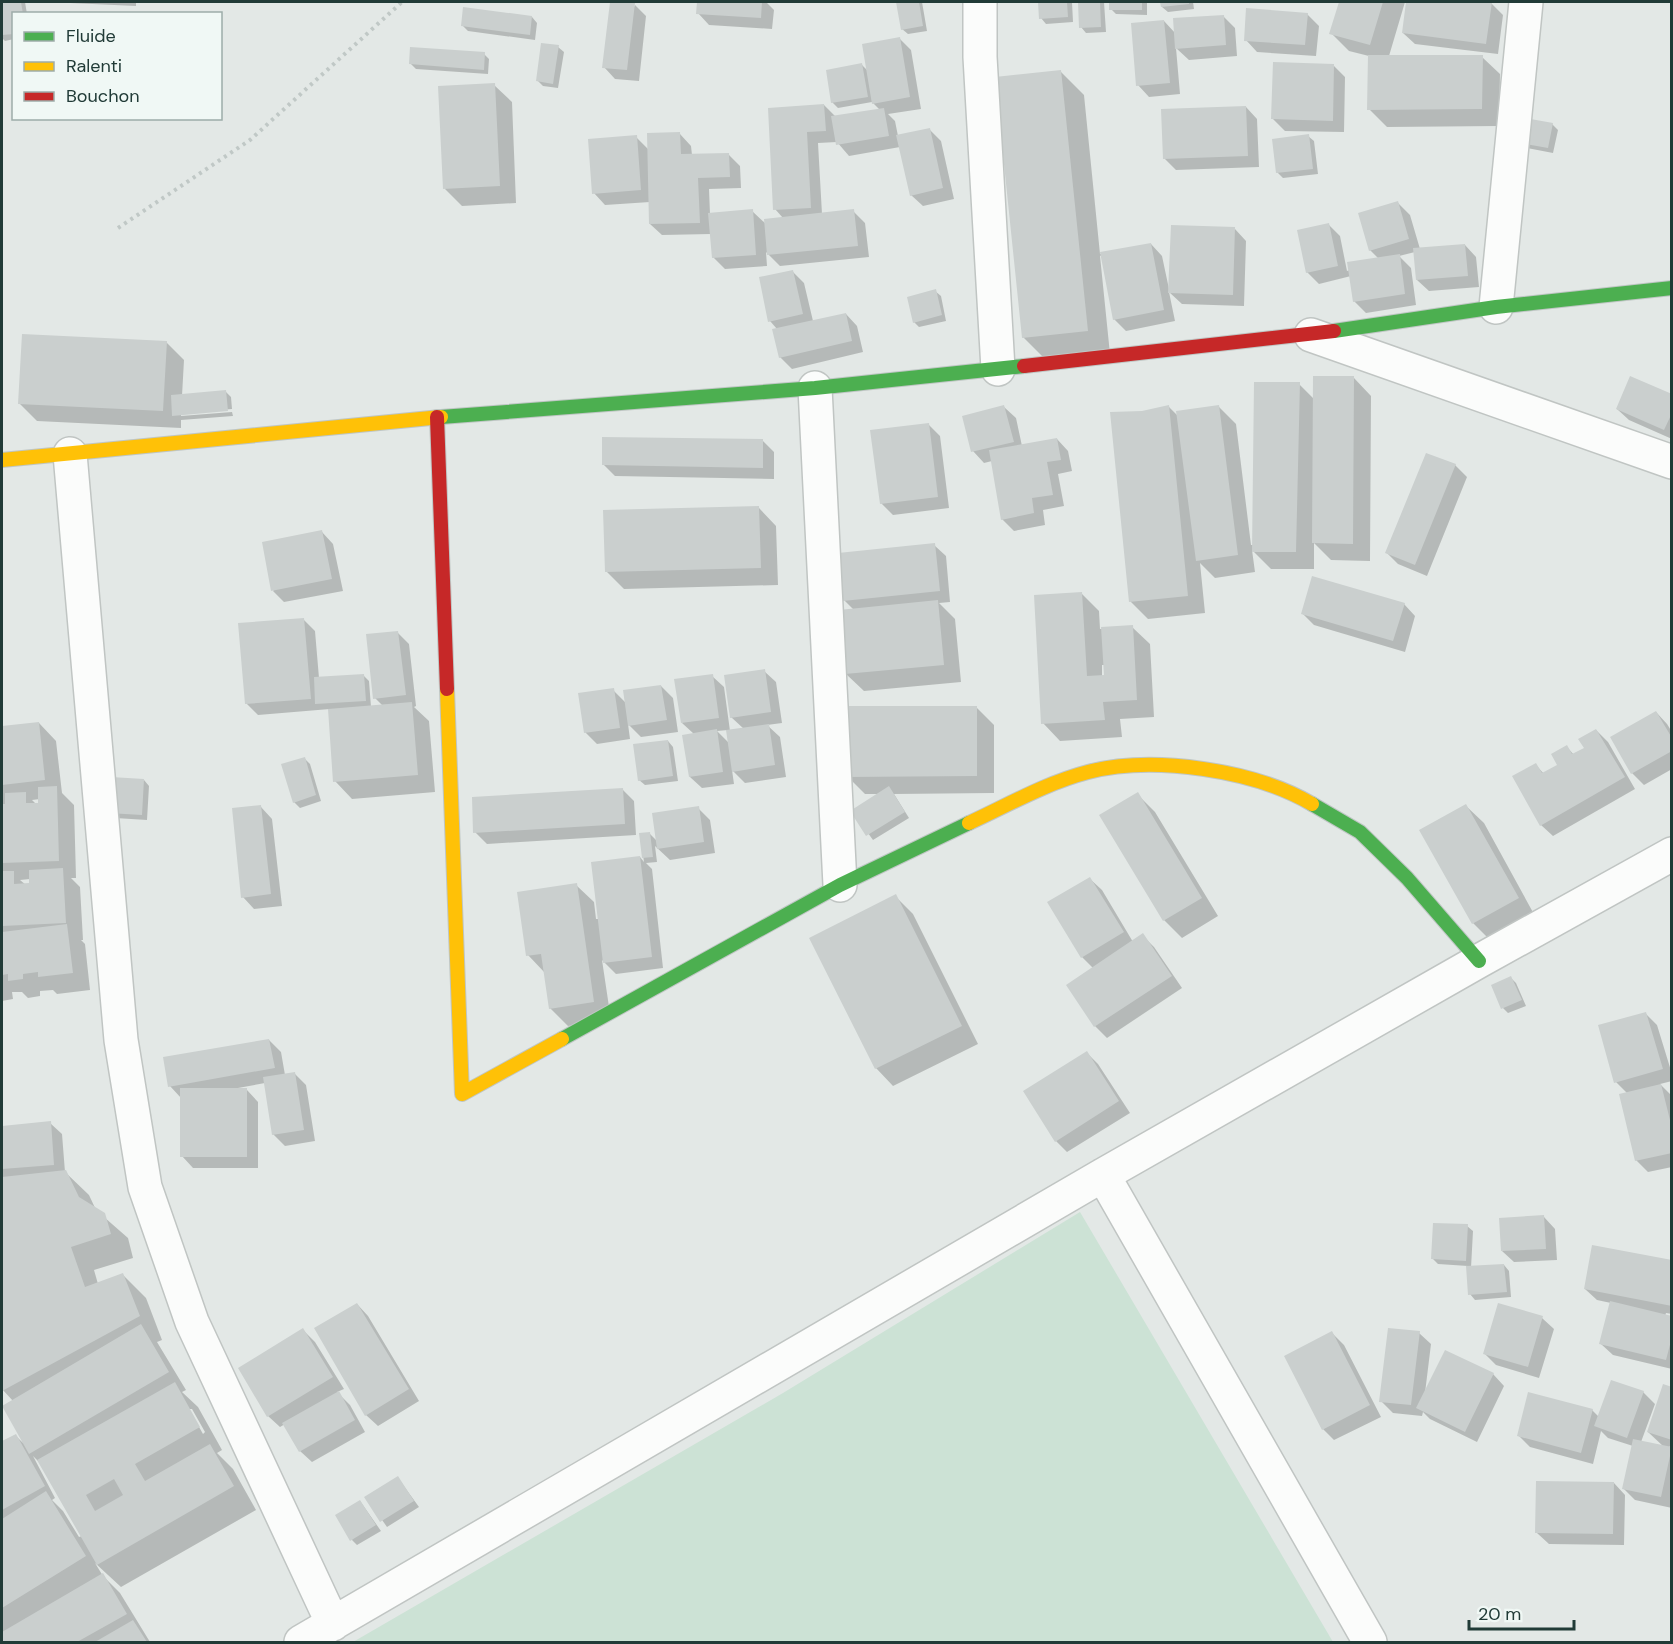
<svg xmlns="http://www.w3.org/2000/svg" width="1673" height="1644" font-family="'DM Sans',sans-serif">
  <rect width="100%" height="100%" fill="#e3e8e6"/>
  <path fill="#cce2d5" d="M1080 1212 1333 1642H353L783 1393Z"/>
  <path fill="#0003" fill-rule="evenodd" d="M2 2H25L27 14H14V39L5 41 2 38Z
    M48 2H136V6Z
    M699 2H766L774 10 772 29 709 25 698 13Z
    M898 2H922L927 31 908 34 902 29Z
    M1039 2H1072L1073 22 1046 24 1041 18Z
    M1080 2H1104L1106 32 1086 33 1081 27Z
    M1111 2H1147V15L1116 14 1111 9Z
    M1162 2H1193L1194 9 1168 12 1162 7Z
    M1340 2H1405L1389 56 1482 57 1500 74 1499 126 1387 127 1369 109V56L1349 51 1331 33Z
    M1407 2 1491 3 1503 15 1498 54 1415 44 1403 33Z
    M635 5 646 16 639 81 615 79 604 67Z
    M1307 14 1319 26 1316 56 1257 52 1246 40Z
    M1223 16 1235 28 1237 56 1189 60 1176 48 1180 94 1149 97 1138 85 1164 21 1176 34Z
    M532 17 537 23 535 40 468 31 463 26Z
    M900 39 911 50 921 109 888 114 895 121 898 136 929 129 941 141 954 199 923 206 911 195 900 147 849 156 837 142 818 143 822 214 853 211 865 223 869 257 780 266 766 252 767 266 725 269 713 257 711 234 662 235 650 224V202L605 205 594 193 636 137 648 149 680 134 691 146 692 155H729L740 166 741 188 709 189 710 214 752 211 766 224 783 218 775 209 769 109 824 105 836 117 880 110 872 102 838 108 832 102 862 65 868 71Z
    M558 47 564 52 558 88 543 86 538 81Z
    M484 54 489 59 488 74 416 69 410 63Z
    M1334 66 1345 77 1344 132 1285 131 1273 119Z
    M1061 72 1084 95 1100 254 1151 244 1162 256 1169 289 1235 229 1246 241 1244 306 1182 304 1169 292 1175 321 1126 331 1114 319 1102 255 1100 256 1110 354 1046 360 1023 337Z
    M494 85 512 102 516 203 462 206 445 189Z
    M1246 107 1257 119 1259 167 1176 170 1164 158Z
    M1552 124 1558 130 1553 153 1527 148 1522 143Z
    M1308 136 1314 141 1318 174 1283 178 1277 172Z
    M1398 203 1410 215 1420 249 1465 245 1476 257 1479 287 1429 291 1417 280 1415 252 1399 256 1411 268 1416 305 1366 313 1354 301 1351 276 1319 284 1307 272 1328 224 1340 236 1347 271 1379 259 1370 250Z
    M793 272 804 283 813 321 846 314 857 326 863 352 792 369 780 357 777 329 770 321Z
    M935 291 941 296 946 321 919 327 914 322Z
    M166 342 184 360 182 396 226 392 231 397 232 409 181 413V416L232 412 233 416 181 420V428L37 421 20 404Z
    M1354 378 1371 396 1370 561 1331 560 1314 543V569H1271L1252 550 1255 572 1215 578 1200 563 1205 613 1148 619 1130 601 1142 412 1169 407 1178 416 1218 406 1236 424 1251 545H1253L1299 384 1314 399Z
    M1672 395V439L1629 420 1617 409Z
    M1004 407 1016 418 1022 446 1057 439 1068 451 1072 471 1058 474 1064 506 1043 510 1045 525 1014 531 1002 519 992 461 984 463 973 451Z
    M928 424 940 436 949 508 893 515 881 503Z
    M762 440 774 452V479L615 476 603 464Z
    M1455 465 1467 477 1427 576 1398 564 1387 553Z
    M759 508 776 526 778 585 624 589 606 571Z
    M322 532 333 544 343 591 284 602 273 591Z
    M934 545 946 556 950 602 939 603 955 619 961 682 864 691 846 674 854 610 844 600Z
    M1081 593 1099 611 1100 629 1132 627 1150 644 1154 717 1120 719 1122 737 1060 741 1043 723ZM1102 665H1105L1106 677H1102Z
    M1404 604 1415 616 1405 652 1314 625 1302 613Z
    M303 619 315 631 319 678 363 675 369 681 371 707 383 706 375 698 397 632 409 644 416 706 414 707 429 721 435 792 352 799 335 781 330 709 258 715 246 703Z
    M764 671 776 682 782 723 767 725 780 737 786 777 745 783 732 770 734 784 702 788 690 777 694 734 682 723 712 676 724 687 730 731 744 729 731 717ZM728 730 730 744 717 731Z
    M661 686 673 698 678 732 641 737 628 724 630 739 597 744 585 732 613 690 626 703Z
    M976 707 994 725V793L894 794 909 818 873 840 852 811 879 794H865L847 776Z
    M1656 712 1667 724 1672 732V769L1644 785 1632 773Z
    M39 723 56 741 62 793 74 805 76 878H71L80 887 83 940H81L85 944 90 990 57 994 53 990 40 991V996L28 998 22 992H12L13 999 2 1001V727ZM40 799V804H36L32 800ZM30 879 31 885H26L20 880Z
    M1596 730 1608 742 1635 789 1553 836 1541 825 1536 765 1544 774 1559 765 1567 747 1574 755 1586 749Z
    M668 741 673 747 678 781 645 785 639 780Z
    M305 759 310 764 321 801 300 808 294 802Z
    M144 780 149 786 147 820 115 818 110 813Z
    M623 790 634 801 636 835 487 844 475 832Z
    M1137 794 1155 812 1218 916 1182 938 1164 920 1101 816Z
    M1466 806 1484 823 1535 916 1491 941 1473 923Z
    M261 807 272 819 282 906 254 909 243 897Z
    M698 808 710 820 715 853 670 860 655 846 657 862 646 863 652 869 663 968 616 974 602 960 611 1020 568 1026 550 1008 545 973 528 955 576 885 594 902 596 919H599L640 857 644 862 640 835 649 833 657 841Z
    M1090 879 1102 890 1133 942 1142 935 1154 947 1182 988 1107 1038 1095 1026 1093 968 1082 957Z
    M895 896 913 914 978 1044 893 1086 876 1068Z
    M1511 978 1516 983 1526 1006 1508 1013 1503 1008Z
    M1645 1013 1657 1025 1672 1074V1081L1660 1084 1672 1096V1167L1648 1172 1636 1160 1627 1093 1616 1082Z
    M269 1040 281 1052 285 1075 294 1073 306 1085 315 1141 285 1146 273 1134 265 1083 238 1088 247 1090 258 1102V1168H193L182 1156 181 1098 170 1086Z
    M1087 1053 1098 1064 1130 1113 1067 1152 1056 1141Z
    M50 1123 62 1134 65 1172 89 1195 96 1210 128 1238 133 1258 94 1270 98 1284 122 1274 146 1298 162 1340 157 1342 186 1390 182 1392 198 1407 222 1450 217 1453 233 1469 256 1510 121 1587 95 1563 103 1576 120 1593 150 1642H2V1443L15 1435 23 1443 13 1401 2 1389V1127ZM189 1409H192L205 1432 203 1434ZM33 1456 41 1464 82 1536 79 1537 63 1511 52 1500 55 1498Z
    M1544 1217 1555 1229 1557 1260 1514 1262 1502 1251Z
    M1467 1226 1473 1231 1471 1268 1504 1265 1509 1271 1511 1297 1475 1300 1470 1294 1468 1266 1438 1264 1433 1259Z
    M1672 1262V1314L1666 1313 1665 1316 1672 1317V1369L1613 1355 1601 1344 1611 1303 1597 1300 1585 1289Z
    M357 1304 368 1316 419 1401 378 1426 366 1415Z
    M1542 1318 1554 1329 1539 1378 1496 1365 1484 1353Z
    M303 1330 315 1342 344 1389 337 1392 350 1405 365 1432 312 1462 300 1451 285 1424 280 1427 268 1416Z
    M1332 1333 1344 1345 1381 1417 1334 1440 1323 1429Z
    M1419 1333 1431 1344 1425 1393 1493 1374 1504 1386 1477 1442 1430 1419 1423 1412 1422 1416 1393 1413 1381 1401Z
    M1672 1388V1447L1669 1446 1672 1449V1508L1635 1500 1624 1489 1633 1446 1608 1438 1601 1431 1593 1464 1530 1447 1518 1435 1592 1410 1599 1417 1643 1392 1655 1404 1641 1442 1664 1447 1648 1432Z
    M398 1478 419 1507 387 1527 366 1497Z
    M1614 1483 1625 1495 1624 1545 1549 1544 1537 1533Z
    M360 1501 381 1531 357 1545 352 1540Z"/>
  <path fill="#cacfce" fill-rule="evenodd" d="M2 2H21L23 14H14V34L2 35Z
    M610 2 635 3 627 70 602 68Z
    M697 2H762L761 18 696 14Z
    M896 2H919L923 26 901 30Z
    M1038 2H1067L1068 17 1039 19Z
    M1078 2H1100L1101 27 1079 28Z
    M1109 2H1142V10H1109Z
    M1160 2H1189V4L1161 7Z
    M1339 2H1383L1370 45 1329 34Z
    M1406 2H1492L1486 44 1402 33Z
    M463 7 532 16 530 35 461 26Z
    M1246 8 1308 13 1305 45 1244 41Z
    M1224 15 1226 45 1175 49 1173 18Z
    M1164 20 1170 83 1136 86 1131 23Z
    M900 37 910 97 872 104 862 44Z
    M541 43 559 45 553 84 536 81Z
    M410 47 485 52 484 70 409 64Z
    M1368 55H1483L1482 109 1367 110Z
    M1273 62 1334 64 1333 121 1271 119Z
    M862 63 868 97 831 103 826 70Z
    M1061 70 1088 331 1022 338 995 77Z
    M495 83 500 186 443 189 438 86Z
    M824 104 826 131 807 132 811 208 773 210 768 108Z
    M1246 106 1248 156 1163 159 1161 109Z
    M884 108 889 136 836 145 831 116Z
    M1525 118 1553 123 1548 148 1520 143Z
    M930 128 943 188 910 196 896 135Z
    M680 132 681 154 729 153 730 177 698 178 700 223 649 224 647 133Z
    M1309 134 1313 169 1276 173 1272 139Z
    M637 135 641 190 592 194 588 139Z
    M1398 201 1409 239 1369 251 1358 213Z
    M753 209 756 255 712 258 708 213Z
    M854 209 858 246 767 255 764 219Z
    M1329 223 1338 266 1306 273 1297 230Z
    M1171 225 1235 227 1233 295 1168 293Z
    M1151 243 1164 310 1113 320 1100 252Z
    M1465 244 1468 276 1416 280 1413 248Z
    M1400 254 1405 294 1353 302 1347 262Z
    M793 270 803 314 768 322 759 277Z
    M936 289 942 315 913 323 907 297Z
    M846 313 852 341 779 358 772 329Z
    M22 334 167 341 163 411 18 404Z
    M1313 376H1354L1353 544 1312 543Z
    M1630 376 1672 394V413L1664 430 1616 409Z
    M1254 382H1300L1296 552H1252Z
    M226 390 228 411 172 416 171 395Z
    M1004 405 1014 442 971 452 962 416Z
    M1169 405 1188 596 1129 602 1110 412 1142 411Z
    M1219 405 1238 555 1196 561 1176 411Z
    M929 423 938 497 880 504 870 430Z
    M602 437 763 439V468L602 465Z
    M1057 438 1061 460 1047 462 1053 495 1032 498 1034 513 1001 520 989 450Z
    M1426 453 1456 464 1415 565 1385 553Z
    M759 506 761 568 605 572 603 510Z
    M322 530 332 579 271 591 262 542Z
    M935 543 940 591 843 601 838 553Z
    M1312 576 1405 603 1393 641 1301 614Z
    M1082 592 1087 676 1104 675 1101 627 1133 625 1137 700 1103 702 1105 720 1041 724 1034 595Z
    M938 600 944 665 845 674 839 610Z
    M304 618 311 699 245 704 238 623Z
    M398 631 406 695 373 699 366 634Z
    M765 669 771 712 730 718 724 675Z
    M364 674 366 701 315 704 314 677Z
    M713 674 719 718 681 723 674 679Z
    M661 685 667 720 628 726 623 690Z
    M614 688 620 728 584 733 578 693Z
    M412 702 418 775 333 782 328 709Z
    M846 706H977V776L846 777Z
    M1656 711 1672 738V751L1631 774 1610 737Z
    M39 722 45 780 2 785V726Z
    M769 724 775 765 732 772 726 730Z
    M717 729 723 772 689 777 682 735Z
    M1596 729 1625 777 1540 826 1512 776 1536 763 1542 773 1557 765 1551 754 1567 745 1572 754 1584 748 1578 739Z
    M668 740 673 776 638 781 633 744Z
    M305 757 316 795 293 803 281 764Z
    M111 777 144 779 142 815 108 813Z
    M57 786 59 861 2 863V804H5V793L26 792V803H38V787Z
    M889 786 905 812 866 836 850 811Z
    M623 788 625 824 473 833 472 797Z
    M1138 792 1202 898 1163 921 1099 815Z
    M1466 804 1519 898 1472 924 1419 830Z
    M261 805 271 894 241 898 232 808Z
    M699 806 704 842 657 849 652 813Z
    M650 832 653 857 642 858 639 833Z
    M640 856 652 957 603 963 591 862Z
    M63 868 66 923 2 926V871H14V884L29 883V870Z
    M1090 877 1124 932 1081 958 1047 902Z
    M577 883 594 1002 549 1009 541 954 526 956 517 892Z
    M896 894 962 1026 875 1069 809 938Z
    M67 924 73 973 38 977V972L23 974V979L8 981V974L2 975V932Z
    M1143 933 1172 976 1094 1027 1066 985Z
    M1511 976 1522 1000 1501 1009 1491 985Z
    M1646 1012 1663 1069 1614 1083 1598 1025Z
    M269 1039 275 1068 168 1087 163 1057Z
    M1087 1051 1119 1101 1055 1142 1023 1091Z
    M295 1072 304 1130 272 1135 263 1077Z
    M1661 1084 1672 1128V1153L1635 1161 1619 1094Z
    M180 1088H247V1157H180Z
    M51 1121 54 1165 2 1169V1126Z
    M66 1170 79 1197 105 1213 111 1234 71 1247 85 1287 123 1273 140 1316 2 1391V1177Z
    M1544 1215 1546 1249 1501 1251 1499 1218Z
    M1433 1223 1468 1224 1466 1261 1431 1259Z
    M1592 1245 1672 1260V1306L1584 1289Z
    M1504 1264 1507 1292 1468 1295 1466 1266Z
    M1610 1301 1672 1316V1337L1666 1360 1599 1344Z
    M357 1303 409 1389 365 1416 314 1328Z
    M1498 1303 1543 1316 1528 1367 1483 1354Z
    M141 1324 169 1372 29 1454 2 1406Z
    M303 1328 333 1377 267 1417 238 1368Z
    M1388 1328 1420 1331 1411 1405 1379 1402Z
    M1332 1331 1370 1405 1322 1430 1284 1356Z
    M1445 1350 1494 1373 1465 1432 1416 1408Z
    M1611 1380 1644 1391 1627 1438 1594 1426Z
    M175 1382 200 1427 135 1464 145 1481 210 1444 234 1486 97 1565 37 1460ZM114 1479 123 1495 95 1511 86 1495Z
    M1663 1384 1672 1387V1440L1647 1432Z
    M339 1391 355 1420 299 1452 282 1423Z
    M1528 1392 1593 1409 1581 1453 1517 1436Z
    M16 1434 45 1486 2 1510V1441Z
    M1633 1439 1672 1447 1661 1497 1622 1489Z
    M398 1476 414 1501 380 1522 364 1497Z
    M1536 1481 1614 1482 1613 1534 1535 1533Z
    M46 1491 86 1556 2 1608V1519Z
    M360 1500 376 1525 350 1541 335 1515Z
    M103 1573 127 1614 77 1642H2V1632Z
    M133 1620 147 1642H95Z"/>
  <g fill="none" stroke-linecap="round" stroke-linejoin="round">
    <g stroke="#c0c5c3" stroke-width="36">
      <path id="street" d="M980 2V57L998 369
        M1496 307 1526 2
        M1311 335 1672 462
        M815 388 840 885
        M70 454 121 1040 145 1187 192 1322 333 1624
        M1103 1175 1370 1642
        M301 1642 1103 1175 1479 961 1672 854"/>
    </g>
    <g stroke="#bfc6c4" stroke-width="16">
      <path id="fast" d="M1334 331 1496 307 1672 288
        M441 417 815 388 1024 366
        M1312 804 1360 832 1407 878 1479 961
        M562 1039 840 885 969 823"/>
    </g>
    <g stroke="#bfc6c4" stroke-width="16">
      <path id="slow" d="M2 460 441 417
        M447 689 462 1094 562 1039
        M969 823C1008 805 1046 783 1088 772 1153 755 1254 770 1312 804"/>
    </g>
    <g stroke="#bfc6c4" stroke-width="16">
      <path id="jam" d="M1024 366 1334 331
        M437 417 447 689"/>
    </g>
    <path stroke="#c0c8c6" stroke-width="4" stroke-dasharray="3 4.5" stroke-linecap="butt" d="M118 228 250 140 402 2"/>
    <use href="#street" stroke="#fbfcfb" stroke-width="33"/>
    <use href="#fast" stroke="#4caf50" stroke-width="14"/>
    <use href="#slow" stroke="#ffc107" stroke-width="14"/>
    <use href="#jam" stroke="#c62828" stroke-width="14"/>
  </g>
  <rect width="1673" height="1644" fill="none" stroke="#213b37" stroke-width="6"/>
  <rect x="12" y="12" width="210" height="108" fill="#f0f8f5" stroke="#9daca9" stroke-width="1.5"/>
  <rect x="24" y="32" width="30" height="9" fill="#4caf50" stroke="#9daca9" stroke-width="1.5"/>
  <text x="66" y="42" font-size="18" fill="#213b37">Fluide</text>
  <rect x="24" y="62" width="30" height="9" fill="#ffc107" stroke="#9daca9" stroke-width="1.5"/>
  <text x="66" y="72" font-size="18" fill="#213b37">Ralenti</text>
  <rect x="24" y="92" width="30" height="9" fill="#c62828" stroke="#9daca9" stroke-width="1.5"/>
  <text x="66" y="102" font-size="18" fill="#213b37">Bouchon</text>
  <path d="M1469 1620v9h105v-9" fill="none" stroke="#213b37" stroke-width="3"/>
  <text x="1478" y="1620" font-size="18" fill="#213b37" stroke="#f0f8f5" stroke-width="4.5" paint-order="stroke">20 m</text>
</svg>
